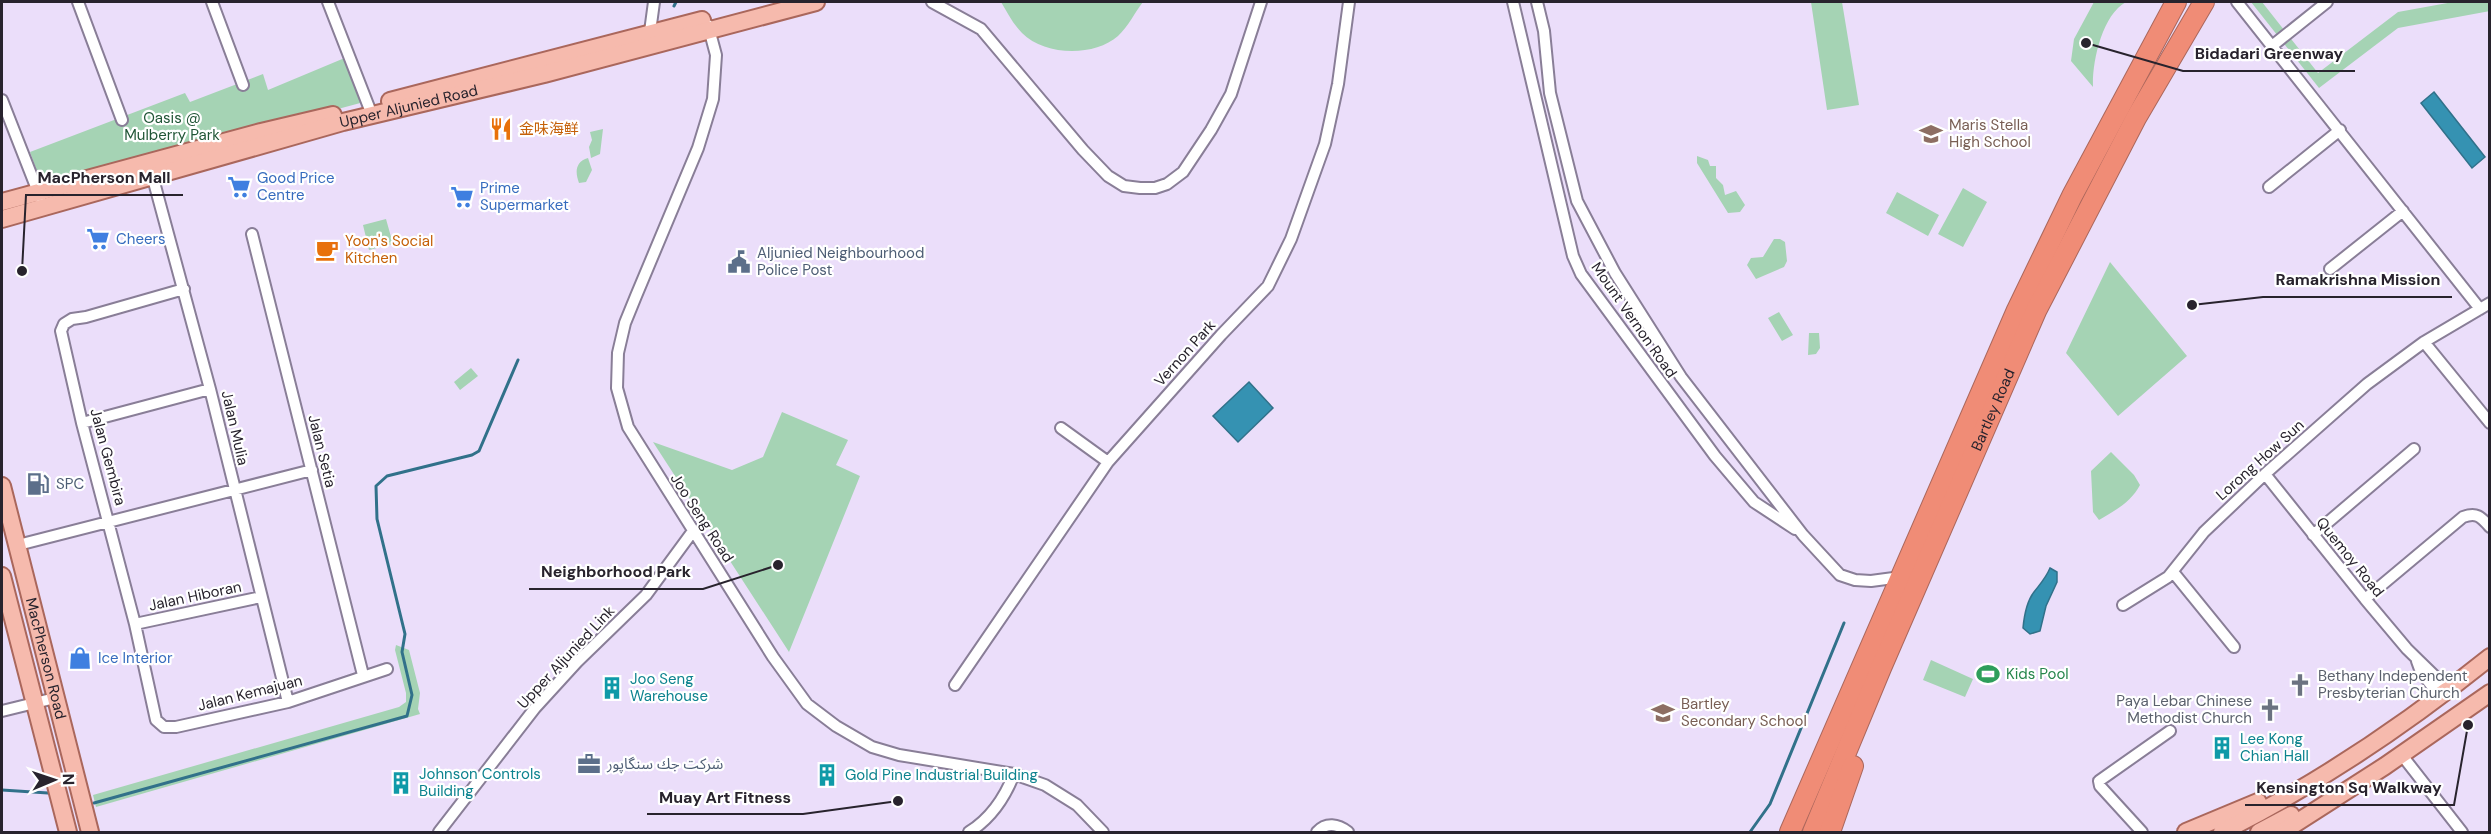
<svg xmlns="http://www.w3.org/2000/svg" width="2491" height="834" font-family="'DM Sans','Noto Sans Arabic','Noto Sans SC',sans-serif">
  <rect width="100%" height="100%" fill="#ebdefa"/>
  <path fill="#a5d3b4" d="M1001 2H1143C1135 12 1128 27 1118 36 1094 57 1045 56 1022 33 1013 24 1007 12 1001 2Z
    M1811 2H1842L1859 105 1827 110Z
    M2094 2H2126C2102 15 2092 62 2093 87L2071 61 2074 39Z
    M2251 2H2262L2318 73 2398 12 2453 2H2489L2490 11 2398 28 2319 88Z
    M347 57 364 102 43 188 30 152 185 93 190 102 263 74 268 90Z
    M603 129 600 154 591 158 589 147 592 140 590 132Z
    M1697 156 1708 160 1710 166H1716V178L1723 185 1725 195 1736 191 1745 205 1740 212 1728 213 1697 163Z
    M588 158 592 170 586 182 579 183C575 172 575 162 588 158Z
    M1963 188 1987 202 1963 247 1938 234Z
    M1897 192 1939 215 1928 236 1886 213Z
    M386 219 393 244 369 250 363 225Z
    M1774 239H1780L1785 242 1787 261 1784 267 1756 279 1747 265 1751 258 1763 257Z
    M2110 262 2187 356 2118 416 2066 353Z
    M1779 312 1793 335 1782 341 1768 318Z
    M1809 333H1819L1820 348 1816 354 1808 355Z
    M471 368 478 376 460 390 454 382Z
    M782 412 848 440 836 465 860 476 789 652 653 442 732 470 763 457Z
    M2111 452 2134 475 2140 485C2131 502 2116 510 2099 520L2093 512 2091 471Z
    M396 645 409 650 420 693 418 709 420 714 96 807 93 795 399 707 406 702V693L395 650Z
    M1931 660 1973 679 1965 697 1923 680Z"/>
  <path fill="#3592b2" stroke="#31718a" stroke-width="1.5" d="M2434 92 2485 157 2472 168 2421 103Z
    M1249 382 1273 408 1238 442 1213 416Z
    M2050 568 2057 572V582L2046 606 2040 631 2030 634 2023 628C2024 617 2027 601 2034 592 2040 584 2046 578 2050 568Z"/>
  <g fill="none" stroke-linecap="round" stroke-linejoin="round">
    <path stroke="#31718a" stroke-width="3" d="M674 6 676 2
      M2 790 48 793
      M94 803 407 716 412 695 402 652 405 634 377 519 376 486 387 476 472 455 479 451 518 360
      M1750 832 1770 804 1844 623"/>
    <g stroke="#897e97" stroke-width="14">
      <path id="street" d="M78 2 122 120
        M212 2 243 85
        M328 2 372 115
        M932 2 981 29 1083 150 1108 176 1124 186 1140 188H1155L1167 184 1183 172 1211 130 1231 94 1261 2
        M1513 2 1573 256 1581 274 1715 456 1754 502 1795 529
        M1537 2 1544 31 1550 93 1577 201 1615 273 1681 377 1803 535 1840 575 1855 580 1871 581 1901 577
        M2237 2 2480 309
        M708 25 716 55 713 99 698 148 636 296 625 323 618 353 617 388 628 427 773 657 807 704 836 726 872 747 899 755 1014 774 1045 785 1077 805 1103 832
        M649 39 654 2
        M2272 46 2327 2
        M2 100 40 197
        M151 171 210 389 288 702
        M2269 187 2340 130
        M252 234 363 675
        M2330 269 2403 211
        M184 289 86 317 72 319 64 324 61 331 82 423 135 624 156 720 164 727H176L288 702 387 669
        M2424 342 2490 423
        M82 423 210 389
        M1061 428 1108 462
        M2265 474 2365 599 2407 649 2449 690
        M2313 535 2414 449
        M18 545 312 470
        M2173 572 2234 647
        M2365 599 2463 517C2477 512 2481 517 2490 527
        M2123 605 2168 577 2204 532 2265 474 2367 384 2424 342 2490 303
        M135 624 261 597
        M2417 661 2421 672 2441 698
        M955 685 1108 462 1221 335 1268 286 1291 239 1325 144 1338 84 1349 2
        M2 711 55 698
        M2401 754 2462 832
        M439 832 535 708 577 662 646 595 693 531
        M969 832C990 819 1005 797 1014 774
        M1317 832C1326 822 1338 824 1348 832
        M2142 832 2100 786 2099 781 2170 731"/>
    </g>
    <g stroke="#aa675c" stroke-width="20">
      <g id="primary">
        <path d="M390 101 702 20"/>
        <path d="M2 202 261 132 333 115"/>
        <path id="s1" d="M2 219 343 122 544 74 816 2"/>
        <path id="s2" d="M2 486 90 832"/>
        <path d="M2 576 68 832"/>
        <path d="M2186 832 2258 802"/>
        <path d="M2222 832C2316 785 2408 723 2490 657"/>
        <path d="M2259 832 2291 815"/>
        <path d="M2282 832 2385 766 2490 693"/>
      </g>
    </g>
    <g stroke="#aa675c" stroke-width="22">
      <g id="highway">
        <path d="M1790 832 2017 310 2072 196 2176 2"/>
        <path id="s3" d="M1813 832 1881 668 2036 311 2136 118 2204 2"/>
        <path d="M1830 832 1853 766"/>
      </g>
    </g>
    <use href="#street" stroke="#fff" stroke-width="10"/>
    <use href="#primary" stroke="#f6baad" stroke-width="16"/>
    <use href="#highway" stroke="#f08c76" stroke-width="20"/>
  </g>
  <defs>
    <g id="restaurant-bare" transform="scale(1.8)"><path d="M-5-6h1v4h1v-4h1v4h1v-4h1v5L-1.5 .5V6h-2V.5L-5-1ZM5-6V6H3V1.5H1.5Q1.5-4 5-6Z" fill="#e8710a" stroke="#fff" stroke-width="2.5" paint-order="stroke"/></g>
    <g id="school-bare" transform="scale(1.8)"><path d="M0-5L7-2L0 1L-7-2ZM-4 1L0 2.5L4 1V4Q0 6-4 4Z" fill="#8d6e63" stroke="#fff" stroke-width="2.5" paint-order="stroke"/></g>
    <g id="supermarket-bare" transform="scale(1.8)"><path d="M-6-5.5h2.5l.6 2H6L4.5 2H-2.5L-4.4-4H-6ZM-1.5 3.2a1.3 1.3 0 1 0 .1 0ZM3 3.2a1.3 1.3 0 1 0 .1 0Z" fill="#3f7fe0" stroke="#fff" stroke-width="2.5" paint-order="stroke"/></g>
    <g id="cafe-bare" transform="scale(1.8)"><path d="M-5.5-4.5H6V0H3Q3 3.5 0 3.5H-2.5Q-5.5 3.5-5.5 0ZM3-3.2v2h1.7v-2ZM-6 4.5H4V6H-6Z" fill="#e8710a" stroke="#fff" stroke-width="2.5" paint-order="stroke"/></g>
    <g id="civic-bare" transform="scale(1.8)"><path d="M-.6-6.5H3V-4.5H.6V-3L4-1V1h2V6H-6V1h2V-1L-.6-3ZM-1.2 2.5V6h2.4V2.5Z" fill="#5c6f8a" stroke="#fff" stroke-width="2.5" paint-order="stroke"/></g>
    <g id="fuel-bare" transform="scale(1.8)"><path d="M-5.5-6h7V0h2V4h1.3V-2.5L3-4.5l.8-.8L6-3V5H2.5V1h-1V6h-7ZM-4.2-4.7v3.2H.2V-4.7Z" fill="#5c6f8a" stroke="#fff" stroke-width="2.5" paint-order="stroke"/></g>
    <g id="shop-bare" transform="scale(1.8)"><path d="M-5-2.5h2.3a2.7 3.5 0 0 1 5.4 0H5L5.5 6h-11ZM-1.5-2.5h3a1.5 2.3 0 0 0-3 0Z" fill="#3f7fe0" stroke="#fff" stroke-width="2.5" paint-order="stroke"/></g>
    <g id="stadium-bare" transform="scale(1.8)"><path d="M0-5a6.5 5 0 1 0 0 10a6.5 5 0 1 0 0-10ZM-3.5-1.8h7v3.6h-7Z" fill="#2e9e5b" stroke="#fff" stroke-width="2.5" paint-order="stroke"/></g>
    <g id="church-bare" transform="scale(1.8)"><path d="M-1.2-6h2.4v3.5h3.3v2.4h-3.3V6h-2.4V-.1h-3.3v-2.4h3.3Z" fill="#6b7280" stroke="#fff" stroke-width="2.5" paint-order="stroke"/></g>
    <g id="building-bare" transform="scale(1.8)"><path d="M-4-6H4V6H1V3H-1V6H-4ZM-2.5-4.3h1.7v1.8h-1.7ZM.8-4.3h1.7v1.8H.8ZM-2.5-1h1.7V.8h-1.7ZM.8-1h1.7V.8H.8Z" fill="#0f9aa8" stroke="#fff" stroke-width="2.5" paint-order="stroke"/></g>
    <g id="office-bare" transform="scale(1.8)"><path d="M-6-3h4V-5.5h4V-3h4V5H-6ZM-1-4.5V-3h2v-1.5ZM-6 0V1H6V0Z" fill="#5c6f8a" stroke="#fff" stroke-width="2.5" paint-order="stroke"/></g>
  </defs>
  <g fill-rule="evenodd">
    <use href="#restaurant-bare" x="501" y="129"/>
    <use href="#school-bare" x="1931" y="134"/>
    <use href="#supermarket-bare" x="239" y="187"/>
    <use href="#supermarket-bare" x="462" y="197"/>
    <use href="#supermarket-bare" x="98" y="239"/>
    <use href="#cafe-bare" x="327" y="250"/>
    <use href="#civic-bare" x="739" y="262"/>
    <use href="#fuel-bare" x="38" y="484"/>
    <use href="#shop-bare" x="80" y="658"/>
    <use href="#stadium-bare" x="1988" y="674"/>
    <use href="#church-bare" x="2300" y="685"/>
    <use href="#building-bare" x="612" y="688"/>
    <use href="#church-bare" x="2270" y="710"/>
    <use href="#school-bare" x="1663" y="713"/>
    <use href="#building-bare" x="2222" y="748"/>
    <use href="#office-bare" x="589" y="764"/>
    <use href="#building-bare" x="827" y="775"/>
    <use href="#building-bare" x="401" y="783"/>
  </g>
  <g text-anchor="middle" stroke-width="4.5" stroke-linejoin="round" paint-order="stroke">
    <g font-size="15" fill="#28232d" stroke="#fff">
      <text dy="5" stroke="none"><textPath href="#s1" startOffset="422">Upper Aljunied Road</textPath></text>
      <text transform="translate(1634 320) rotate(55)" y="5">Mount Vernon Road</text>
      <text transform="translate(1185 353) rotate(-48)" y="5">Vernon Park</text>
      <text dy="5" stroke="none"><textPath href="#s3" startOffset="459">Bartley Road</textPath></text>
      <text transform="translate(235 428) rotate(77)" y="5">Jalan Mulia</text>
      <text transform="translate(322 451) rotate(76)" y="5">Jalan Setia</text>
      <text transform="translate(108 457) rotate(75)" y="5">Jalan Gembira</text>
      <text transform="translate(2260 460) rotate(-42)" y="5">Lorong How Sun</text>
      <text transform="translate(702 518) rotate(57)" y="5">Joo Seng Road</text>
      <text transform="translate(2350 557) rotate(51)" y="5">Quemoy Road</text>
      <text transform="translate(195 596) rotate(-12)" y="5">Jalan Hiboran</text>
      <text transform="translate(566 657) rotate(-47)" y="5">Upper Aljunied Link</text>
      <text dy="5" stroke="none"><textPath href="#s2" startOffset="178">MacPherson Road</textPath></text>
      <text transform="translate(250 693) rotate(-14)" y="5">Jalan Kemajuan</text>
    </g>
    <g font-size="15" fill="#205536" stroke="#fff">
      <text x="172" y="123">Oasis @<tspan x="172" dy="17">Mulberry Park</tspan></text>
    </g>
    <g font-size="15" fill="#785e54" stroke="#fff" text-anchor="start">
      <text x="1949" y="130">Maris Stella<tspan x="1949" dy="17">High School</tspan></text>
      <text x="1681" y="709">Bartley<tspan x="1681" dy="17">Secondary School</tspan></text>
    </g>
    <g font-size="15" fill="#c56008" stroke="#fff" text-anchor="start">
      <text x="519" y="134">金味海鲜</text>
      <text x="345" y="246">Yoon's Social<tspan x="345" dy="17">Kitchen</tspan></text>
    </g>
    <g font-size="15" fill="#366cbe" stroke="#fff" text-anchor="start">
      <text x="257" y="183">Good Price<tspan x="257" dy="17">Centre</tspan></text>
      <text x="480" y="193">Prime<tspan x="480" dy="17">Supermarket</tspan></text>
      <text x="116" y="244">Cheers</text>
      <text x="98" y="663">Ice Interior</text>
    </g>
    <g font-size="15" fill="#4e5e75" stroke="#fff" text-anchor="start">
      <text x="757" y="258">Aljunied Neighbourhood<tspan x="757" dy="17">Police Post</tspan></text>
      <text x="56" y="489">SPC</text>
      <text x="607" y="769">شركت جك سنگاپور</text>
    </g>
    <g font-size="15" fill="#27864d" stroke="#fff" text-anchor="start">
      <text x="2006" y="679">Kids Pool</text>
    </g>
    <g font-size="15" fill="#5b616d" stroke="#fff" text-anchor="start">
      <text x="2318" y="681">Bethany Independent<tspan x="2318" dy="17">Presbyterian Church</tspan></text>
      <text x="2252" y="706" text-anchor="end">Paya Lebar Chinese<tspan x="2252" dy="17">Methodist Church</tspan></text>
    </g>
    <g font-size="15" fill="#0d838f" stroke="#fff" text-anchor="start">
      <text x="630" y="684">Joo Seng<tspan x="630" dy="17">Warehouse</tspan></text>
      <text x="2240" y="744">Lee Kong<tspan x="2240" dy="17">Chian Hall</tspan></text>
      <text x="419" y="779">Johnson Controls<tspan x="419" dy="17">Building</tspan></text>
      <text x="845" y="780">Gold Pine Industrial Building</text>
    </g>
  </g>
  <path fill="none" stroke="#28232d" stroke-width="2" d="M2086 43L2183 71H2355M22 271L26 195H183M2192 305L2263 297H2452M778 565L703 589H529M2468 725L2454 805H2245M898 801L803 814H647"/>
  <g fill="#28232d" stroke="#fff" stroke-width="2">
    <circle cx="2086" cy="43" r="6"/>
    <circle cx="22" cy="271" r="6"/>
    <circle cx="2192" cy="305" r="6"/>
    <circle cx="778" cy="565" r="6"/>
    <circle cx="2468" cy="725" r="6"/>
    <circle cx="898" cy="801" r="6"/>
  </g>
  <g font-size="16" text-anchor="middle" font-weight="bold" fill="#28232d" stroke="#fff" stroke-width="4.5" stroke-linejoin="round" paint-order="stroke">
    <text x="2269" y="59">Bidadari Greenway</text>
    <text x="104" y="183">MacPherson Mall</text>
    <text x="2358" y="285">Ramakrishna Mission</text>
    <text x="616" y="577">Neighborhood Park</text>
    <text x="2349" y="793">Kensington Sq Walkway</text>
    <text x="725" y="803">Muay Art Fitness</text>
  </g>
  <rect width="2491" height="834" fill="none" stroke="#28232d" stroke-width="6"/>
  <g transform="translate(54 780) rotate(88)" stroke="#ffffff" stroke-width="4.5" paint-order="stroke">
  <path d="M0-4.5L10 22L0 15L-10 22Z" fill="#28232d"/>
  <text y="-9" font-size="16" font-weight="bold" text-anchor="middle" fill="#28232d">N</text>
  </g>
</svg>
